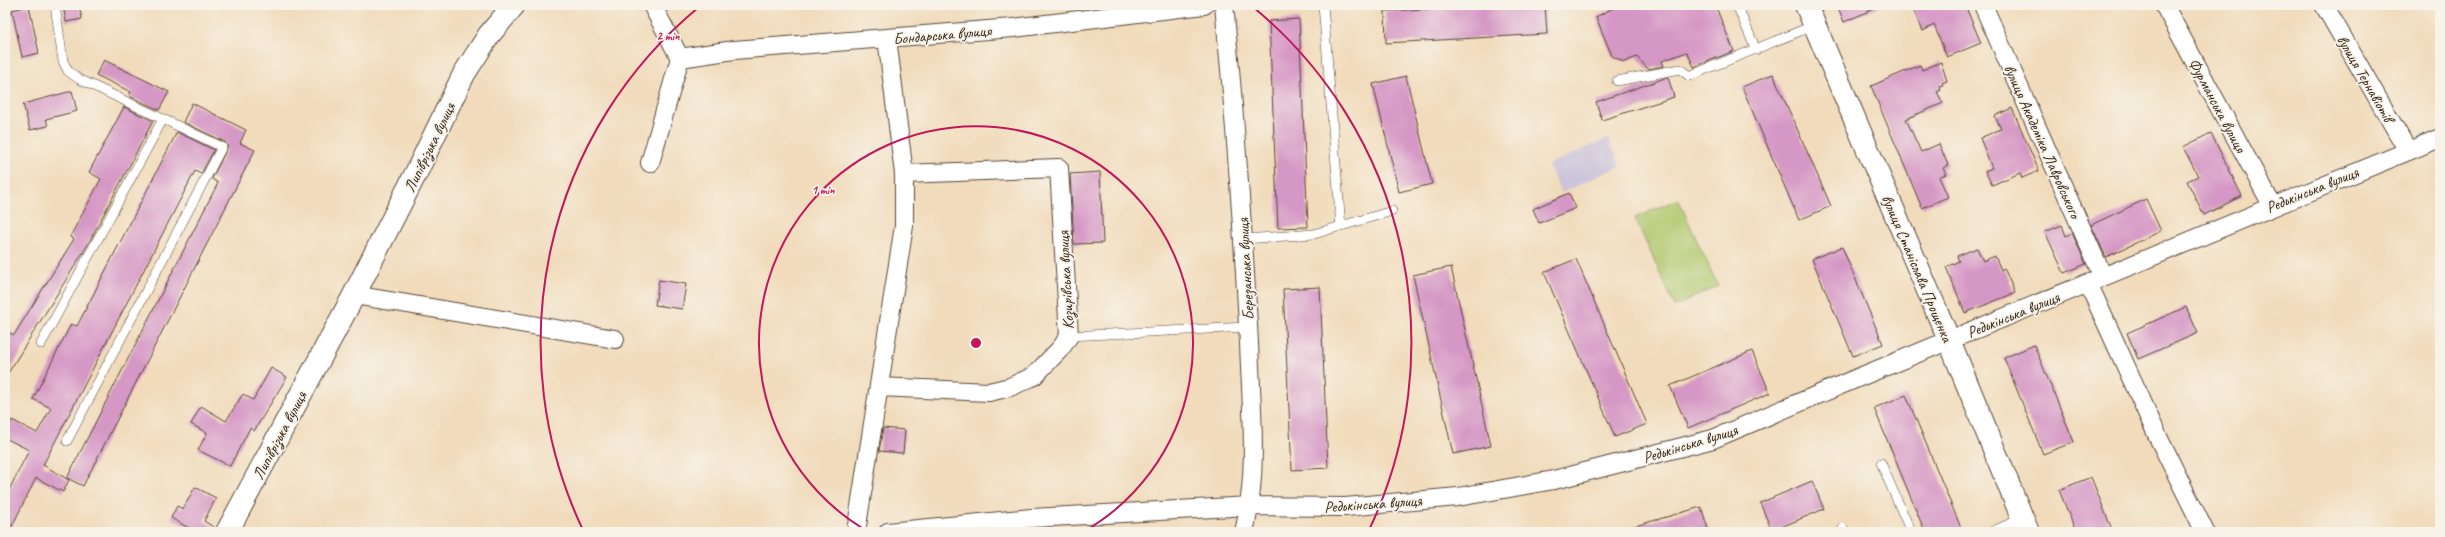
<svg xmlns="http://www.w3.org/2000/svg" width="2445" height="537" font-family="Caveat,sans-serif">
  <rect width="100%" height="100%" fill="#f7f3e8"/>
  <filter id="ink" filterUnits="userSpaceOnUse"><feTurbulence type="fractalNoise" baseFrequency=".025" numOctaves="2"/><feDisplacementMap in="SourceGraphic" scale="8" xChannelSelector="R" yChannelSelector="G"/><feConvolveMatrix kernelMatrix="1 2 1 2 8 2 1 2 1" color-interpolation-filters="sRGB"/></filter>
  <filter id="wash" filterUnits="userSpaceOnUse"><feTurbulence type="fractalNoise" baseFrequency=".012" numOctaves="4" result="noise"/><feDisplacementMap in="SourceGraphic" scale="16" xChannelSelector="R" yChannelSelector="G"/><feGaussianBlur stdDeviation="0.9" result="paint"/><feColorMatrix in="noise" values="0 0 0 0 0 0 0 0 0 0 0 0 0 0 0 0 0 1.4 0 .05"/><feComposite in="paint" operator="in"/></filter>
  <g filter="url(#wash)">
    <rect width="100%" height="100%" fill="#f1dbbb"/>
    <path fill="#c7c0d9" d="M1608 138 1620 166 1561 193 1548 165Z"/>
    <path fill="#afc86d" stroke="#757946" d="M1678 199 1718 286 1675 306 1635 218Z"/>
    <g id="blocks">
      <path fill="#d597c5" d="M63 5H79L82 19 66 22Z
        M1504 5H1545L1547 34 1386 43 1385 11Z
        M1619 5H1715L1734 51 1694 67 1687 52 1662 61 1664 66 1648 69 1637 57 1624 62 1612 56 1596 17Z
        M1837 5H1883L1844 22Z
        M1911 5H1965L1981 43 1947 57 1934 25 1923 31Z
        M29 6 39 53 22 57 12 10Z
        M1299 19 1308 227 1278 228 1269 21Z
        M104 60 169 92 159 110 129 96 131 92 96 75Z
        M1941 62 1947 81 1942 83 1943 85 1940 86 1941 90 1937 92 1943 103 1906 119 1921 152 1939 144 1948 165 1943 168 1946 174 1939 177 1948 197 1922 208 1871 86 1920 65 1922 70Z
        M1773 74 1831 206 1799 220 1742 87Z
        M1406 76 1432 184 1399 192 1373 84Z
        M1668 77 1674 97 1602 120 1596 102Z
        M72 91 77 111 46 119 48 126 30 130 23 104Z
        M192 103 246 130 240 143 255 150 83 486 67 478 218 183 212 179 228 146 225 142 183 122Z
        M124 107 153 121 87 246 5 378V330L14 335 74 239 70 237 101 179 89 172Z
        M2012 108 2039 171 2022 178 2020 173 1992 185 1985 171 1992 168 1980 138 2001 129 1995 116Z
        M177 132 214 150 201 174 195 171 43 465 69 480 63 492 36 478 9 532H5V498L29 450 5 438V435L12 420 37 433 51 408 33 399 71 324 77 326Z
        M2211 133 2242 196 2204 215 2187 181 2198 176 2183 147Z
        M1100 172 1103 243 1074 244 1070 174Z
        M1569 193 1576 208 1539 223 1533 209Z
        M2146 199 2161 231 2106 257 2091 225Z
        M2062 225 2066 236 2072 233 2086 264 2064 273 2045 232Z
        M1842 247 1883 344 1853 356 1812 259Z
        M1977 248 1983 261 1995 256 2001 270 2004 268 2015 293 1965 313 1946 267 1959 261 1957 256Z
        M1576 259 1647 424 1615 437 1544 272Z
        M1451 267 1491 446 1453 454 1413 275Z
        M659 280 686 284 682 309 655 305Z
        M1320 287 1328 468 1292 470 1283 289Z
        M2186 307 2198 333 2138 359 2127 333Z
        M2034 345 2074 442 2043 454 2004 358Z
        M1752 351 1770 393 1688 428 1670 386Z
        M271 368 287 377 254 431 250 428 230 466 198 450 207 433 191 424 201 406 226 421 243 394 253 400Z
        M1906 395 1961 528 1951 532H1925L1874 408Z
        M883 428 905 430 903 453 879 451Z
        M2091 477 2113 532H2076L2059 490Z
        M1812 481 1824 509 1772 531 1760 503Z
        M195 487 216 498 204 521 215 528 213 532H196L171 518 177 506 183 509Z
        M1701 507 1709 532H1628V528Z"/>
    </g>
  </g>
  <g filter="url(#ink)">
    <use href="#blocks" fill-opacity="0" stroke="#564536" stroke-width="1"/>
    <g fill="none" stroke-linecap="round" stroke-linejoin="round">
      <g stroke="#564536" stroke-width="10">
        <path id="service" d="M55 5 63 61 68 71 79 79 222 147 67 441
          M1323 5 1341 227
          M1737 5 1756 50
          M1617 81 1680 69 1689 76 1815 25
          M1244 239 1314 234 1392 211
          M1069 336 1248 327
          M41 344 163 119
          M1881 463 1911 532
          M1843 528 1845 532
          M1991 532 2022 518"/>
      </g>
      <g stroke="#564536" stroke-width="20">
        <path id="minor" d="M1224 5C1235 117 1243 230 1249 343 1251 405 1259 471 1244 532
          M1983 5 2103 277
          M2164 5 2272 205
          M2324 5 2408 151
          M680 58 734 50 1013 28 1204 5
          M650 163 680 58 652 5
          M2088 283 2159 439 2205 532
          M354 295 615 339
          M879 387 989 392 1010 387 1034 376 1061 348 1069 336 1059 168 904 174
          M856 532 904 226V174L887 38
          M888 532 1032 518 1250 506 1345 507 1458 497 1554 480 1713 439 1855 379 2440 138"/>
      </g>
      <g stroke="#564536" stroke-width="24">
        <path id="tertiary" d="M227 532 354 295 417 171 464 74 489 35 514 5"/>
      </g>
      <g stroke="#564536" stroke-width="24">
        <path id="primary" d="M1806 5 1949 340 2028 532"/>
      </g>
      <use href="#service" stroke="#fff" stroke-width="9"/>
      <use href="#minor" stroke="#fff" stroke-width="18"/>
      <use href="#tertiary" stroke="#fff" stroke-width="22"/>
      <use href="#primary" stroke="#fff" stroke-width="22"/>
    </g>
  </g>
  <g fill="none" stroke="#c2185b" stroke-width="2">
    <path d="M869 532A217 217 0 1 1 1083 532"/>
    <path d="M583 530A435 435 0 0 1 699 7M1253 7A435 435 0 0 1 1369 530"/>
  </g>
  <g text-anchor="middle" stroke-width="3.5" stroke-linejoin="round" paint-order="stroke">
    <g font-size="16" fill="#3b2a1e" stroke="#f7f3e8">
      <text transform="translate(942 34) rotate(-5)" y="6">Бондарська вулиця</text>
      <text transform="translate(2366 78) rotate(60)" y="6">вулиця Тернавіотів</text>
      <text transform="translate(2218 105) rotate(62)" y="6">Фурманська вулиця</text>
      <text transform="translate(2043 141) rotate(66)" y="6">вулиця Академіка Лавровського</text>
      <text transform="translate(429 147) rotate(-64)" y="6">Липіврізька вулиця</text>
      <text transform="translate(2312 189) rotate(-22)" y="6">Редькінська вулиця</text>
      <text transform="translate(1918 268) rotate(67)" y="6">вулиця Станіслава Прощенка</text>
      <text transform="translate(1245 269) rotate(-93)" y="6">Березанська вулиця</text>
      <text transform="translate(1065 280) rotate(-93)" y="6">Козирівська вулиця</text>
      <text transform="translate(2013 314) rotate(-22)" y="6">Редькінська вулиця</text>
      <text transform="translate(279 435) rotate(-62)" y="6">Липіврізька вулиця</text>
      <text transform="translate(1690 443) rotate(-17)" y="6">Редькінська вулиця</text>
      <text transform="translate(1373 503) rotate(-4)" y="6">Редькінська вулиця</text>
    </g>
  </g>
  <circle cx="976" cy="343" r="6" fill="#c2185b" stroke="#f7f3e8" stroke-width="2"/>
  <g font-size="12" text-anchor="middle" font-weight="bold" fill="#c2185b" stroke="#f7f3e8" stroke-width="3.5" stroke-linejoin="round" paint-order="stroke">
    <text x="668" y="40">2 min</text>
    <text x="823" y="194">1 min</text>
  </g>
  <rect width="2445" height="537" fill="none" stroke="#f7f3e8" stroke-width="20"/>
</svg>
